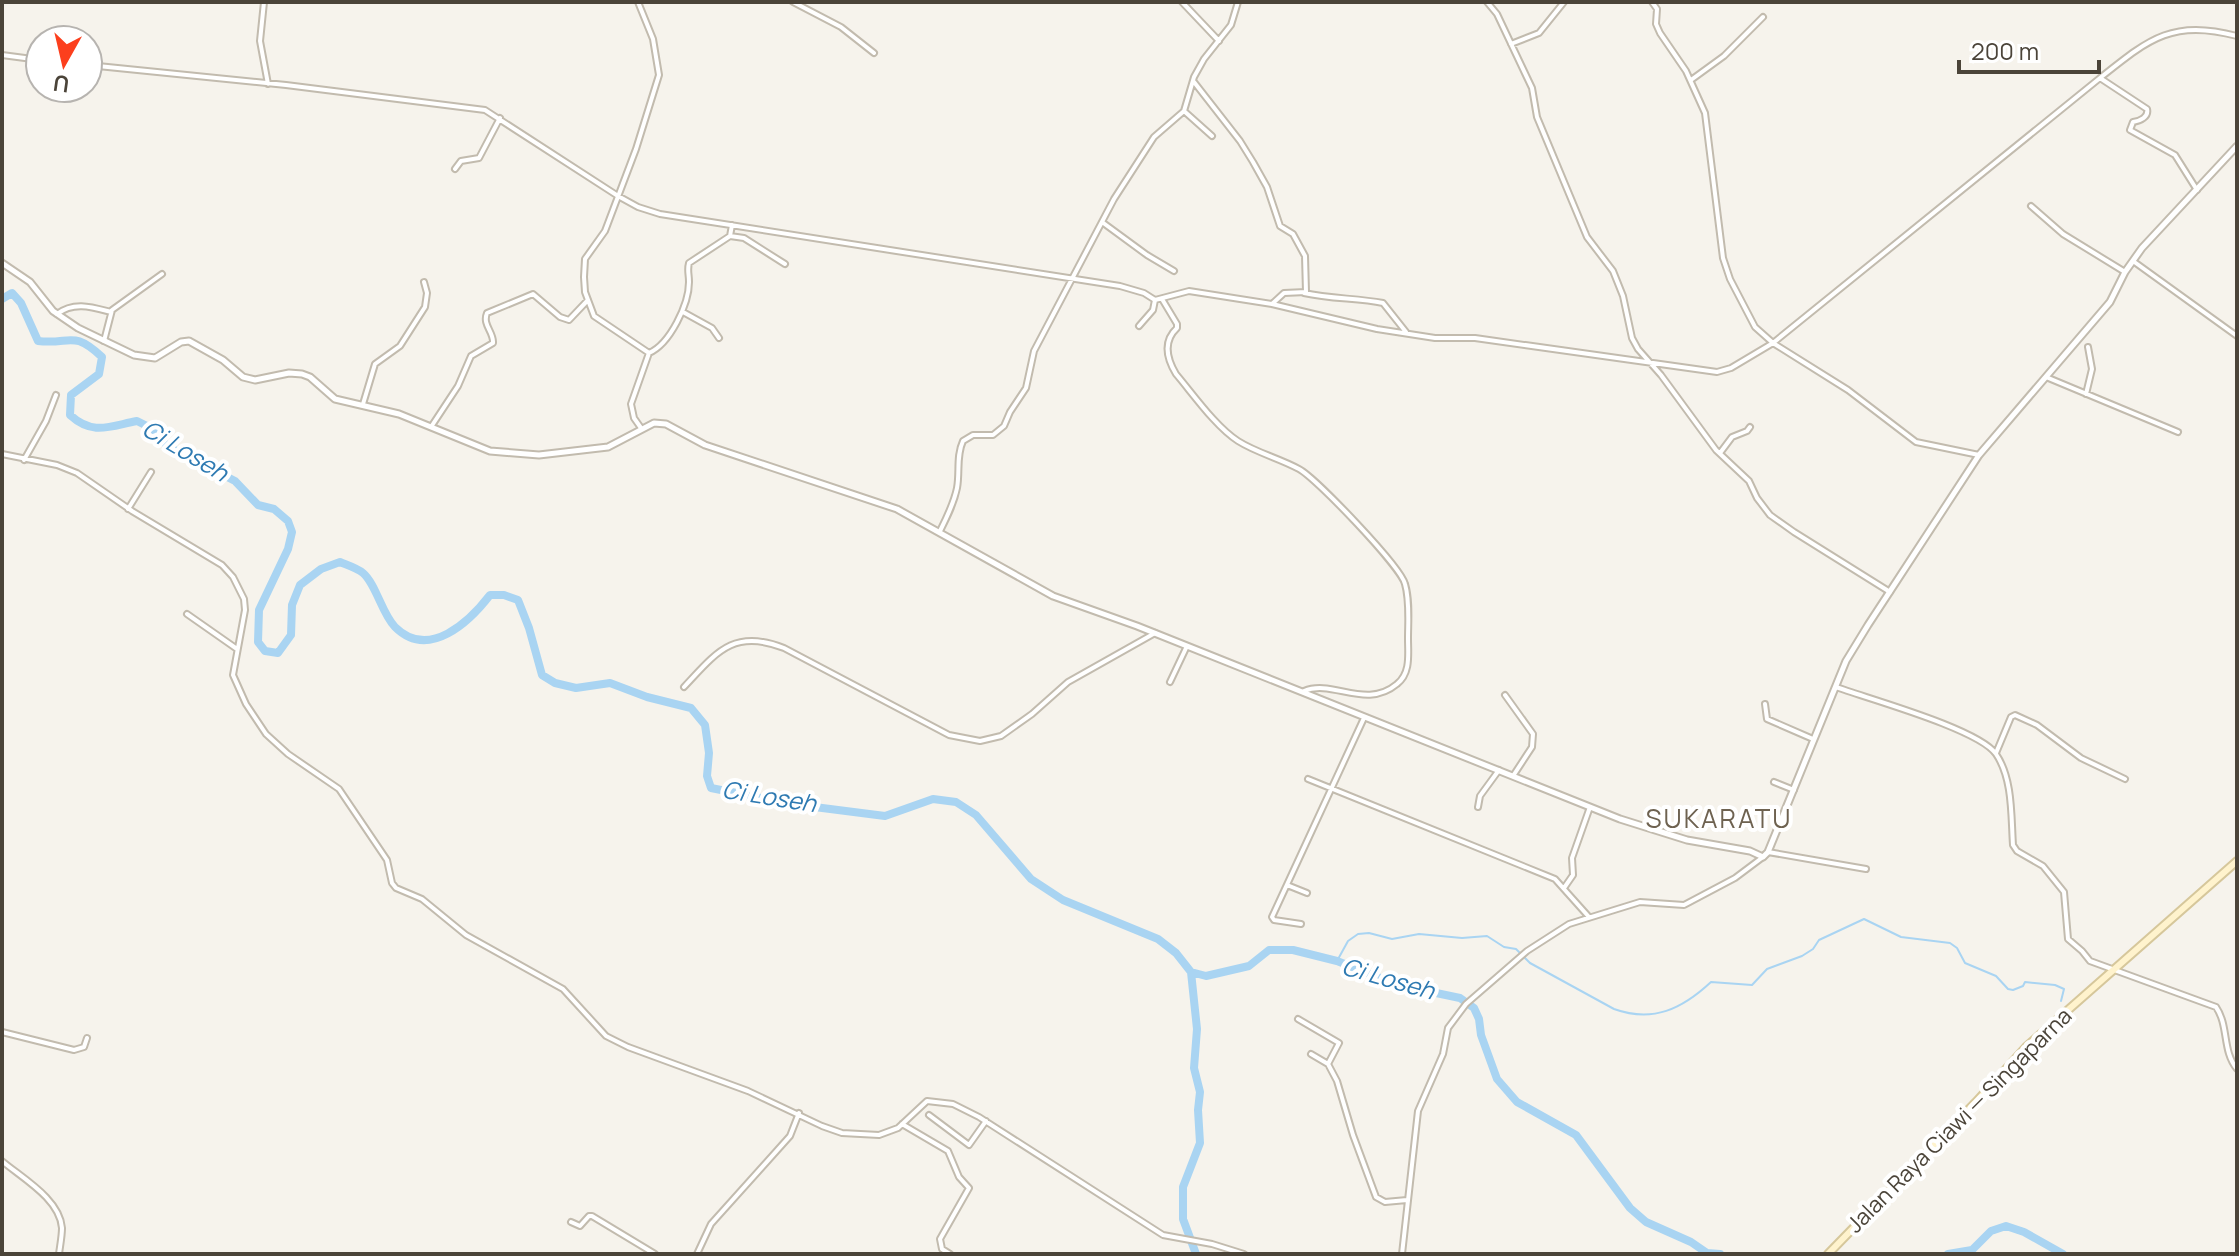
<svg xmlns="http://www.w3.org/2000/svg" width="2239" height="1256" font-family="Manrope,sans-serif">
  <rect width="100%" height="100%" fill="#f6f3ec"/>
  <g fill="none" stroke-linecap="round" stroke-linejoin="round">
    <path stroke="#a9d4f2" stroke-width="2" d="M1337 961 1348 941 1358 934 1369 933 1392 939 1419 934 1462 938 1487 936 1504 947 1516 949 1530 963 1614 1009C1653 1023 1682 1009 1711 982L1752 985 1767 969 1802 956 1813 949 1819 940 1864 919 1901 937 1950 943 1957 948 1965 963 1996 976 2008 989 2013 990 2023 986 2025 982 2055 985 2064 989 2061 1001"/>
    <path stroke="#a9d4f2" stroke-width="8" d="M2 299 12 293 21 303 38 341C71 345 72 329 102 357L99 374 71 395 70 415C93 436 110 426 137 421L153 429 167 446 235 481 258 505 274 509 288 521 292 532 288 549 259 610 258 642 265 651 278 653 291 635 292 605 300 585 321 569 340 562C347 565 357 568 363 573 376 584 382 614 395 627 429 661 470 621 490 595H504L518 600 529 628 542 675 555 683 576 688 610 683 647 697 691 708 705 725 709 753 707 776 711 788 791 804 885 816 933 799 956 802 976 815 1031 879 1063 900 1158 939 1176 953 1191 972 1206 976 1249 966 1269 950H1293L1337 961 1398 985 1460 998 1474 1008 1479 1019 1481 1035 1497 1079 1517 1102 1576 1135 1630 1208 1646 1222 1691 1242 1707 1253 1720 1254
      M1191 972 1197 1029 1194 1068 1200 1092 1198 1110 1200 1143 1183 1187V1219L1196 1254
      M1948 1254 1972 1250 1991 1231 2006 1226 2024 1232 2063 1254"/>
    <g stroke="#c2bbae" stroke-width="8">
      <path id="minor" d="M264 2 260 41 268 84
        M638 2 653 39 659 75 636 149 605 231 585 259 584 277 585 292 594 316 649 353 631 404 634 418 641 428
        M793 2 841 27 874 53
        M1182 2 1219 41
        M1487 2 1497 14 1532 88 1537 117 1587 237 1613 271 1623 296 1632 338 1638 349 1661 375 1716 450 1749 481 1757 498 1770 515 1794 532 1890 592
        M1652 2 1657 9 1656 24 1660 33 1686 71 1705 113 1723 258 1730 279 1755 327 1773 343 1848 390 1916 442 1979 455
        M1511 44 1539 33 1564 2
        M2 55 40 60
        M88 65 286 85 485 110 618 196 638 207 660 214 1120 286 1144 293 1155 300 1189 291 1272 304 1377 329 1435 338H1475L1717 372 1731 368 1773 343 2100 78C2149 39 2172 19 2237 36
        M2100 78 2147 109C2149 117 2140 121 2133 122L2130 130 2175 155 2197 190
        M1691 80 1724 56 1763 17
        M1194 82 1240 141 1253 162 1267 187 1280 226 1293 234 1305 256 1306 292 1284 293 1272 304
        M1184 111 1212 136
        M455 169 461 161 479 158 500 118
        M2031 206 2063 234 2125 272
        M1102 222 1147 255 1174 271
        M730 236 744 238 785 264
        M2133 261 2237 336
        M1304 293C1331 299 1357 298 1383 303L1406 332
        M1162 299 1177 324V328C1162 342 1167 359 1176 374 1193 394 1216 427 1238 441 1257 453 1279 458 1299 469 1316 478 1401 567 1405 584 1410 601 1408 622 1408 639 1408 654 1411 673 1397 684 1366 710 1333 679 1304 691
        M683 312 712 328 719 338
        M57 314C74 301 92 307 111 312
        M1139 326 1153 310 1155 300
        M104 341 112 310 162 274
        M649 353C670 344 689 304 689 282 689 274 687 270 689 263L730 236 732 225
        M2046 377 2178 432
        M2086 394 2092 369 2088 347
        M363 404 375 364 400 346 425 307 427 293 424 282
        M431 427 458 386 471 356 493 343C494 332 482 325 487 313L533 294 560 317 569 320 588 300
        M1720 453 1732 437 1747 431 1750 427
        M2 454 57 465 77 473 132 511 222 565 233 577 244 599 245 610 233 675 246 704 266 734 288 754 339 789 387 860 392 883 396 888 422 899 466 935 563 989 606 1036 628 1047 748 1091 822 1126 842 1133 879 1135 898 1128 927 1101 953 1104 979 1117 1163 1235 1212 1244 1244 1254
        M24 460 46 421 56 395
        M128 509 151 472
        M940 531C947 517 954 503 957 488 960 472 956 456 963 441L973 435H993L1004 426 1010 412 1026 388 1034 351 1114 199 1154 137 1184 111 1194 77 1204 59 1231 25 1238 2
        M187 614 237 649
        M1170 682 1187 646
        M684 687C716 653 733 628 784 648L949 735 980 741 1001 736 1032 714 1068 682 1155 633
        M1836 687C1869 699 1979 729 1996 754 2013 779 2011 816 2013 845L2017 851 2043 866 2064 892 2068 939 2082 951 2090 961 2216 1007C2229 1026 2222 1051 2237 1069
        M1505 695 1533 734 1532 747 1513 776
        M1765 704 1767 719 1813 739
        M1996 753 2011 717 2015 715 2037 725 2081 758 2125 779
        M1308 779 1555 879 1589 917
        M1774 782 1794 790
        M1478 807 1480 796 1499 770
        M1768 852 1866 869
        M1287 885 1307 893
        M1564 888 1573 875 1572 858 1590 807
        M1301 924 1274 920 1272 917 1364 718
        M1298 1019 1339 1043 1328 1064
        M2 1032 74 1050 84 1047 87 1038
        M1311 1054 1328 1064 1337 1081 1353 1135 1376 1197 1385 1202 1407 1200
        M929 1115 969 1145 986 1121
        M902 1124 948 1151 959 1177 969 1188 940 1239 942 1249 950 1254
        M2 1161C22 1178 60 1199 62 1228 62 1236 60 1246 59 1254
        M571 1222 580 1226 589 1216H592L655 1254
        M697 1254 711 1224 790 1136 799 1113
        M1402 1254 1418 1111 1443 1054 1448 1028 1466 1004 1527 951 1569 924 1640 902 1684 905 1735 878 1763 857"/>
    </g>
    <g stroke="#c2bbae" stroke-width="9">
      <path id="tertiary" d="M2 263 30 282 53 311 78 328 134 355 155 358 181 342 189 341 223 360 243 377 255 380 289 373 302 374 310 377 335 399 399 414 490 451 539 455 608 447 654 423 666 424 705 445 897 509 1053 596 1137 626 1620 819 1687 840 1750 851 1763 857 1768 852 1846 661 1868 625 1979 455 2110 302 2125 272 2142 248 2237 146"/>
    </g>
    <g stroke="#d6c79b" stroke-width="10">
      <path id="secondary" d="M1828 1254 1976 1102 2026 1047 2237 861"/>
    </g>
    <use href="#minor" stroke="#fff" stroke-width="4"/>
    <use href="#tertiary" stroke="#fff" stroke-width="5"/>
    <use href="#secondary" stroke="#fff3cd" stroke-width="6"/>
  </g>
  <g text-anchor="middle" stroke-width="8" stroke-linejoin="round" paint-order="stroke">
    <g font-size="22" fill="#4b4439" stroke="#fff">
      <text transform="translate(1959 1120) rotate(-45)" y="8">Jalan Raya Ciawi — Singaparna</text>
    </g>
    <g font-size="24" font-style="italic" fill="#2e7ab2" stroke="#fff">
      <text transform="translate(185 451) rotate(31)" y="8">Ci Loseh</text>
      <text transform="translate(769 797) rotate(9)" y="8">Ci Loseh</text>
      <text transform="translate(1388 979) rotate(16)" y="8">Ci Loseh</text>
    </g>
    <g font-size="26" letter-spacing="2" fill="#6e6250" stroke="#fff">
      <text x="1719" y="828">SUKARATU</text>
    </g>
  </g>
  <rect width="2239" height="1256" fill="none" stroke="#4b4439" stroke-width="8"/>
  <g transform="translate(64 64) rotate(188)"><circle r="38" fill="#ffffff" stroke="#b7b4b0" stroke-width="2"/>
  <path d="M0-6L14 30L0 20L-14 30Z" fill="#fc3f1d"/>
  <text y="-12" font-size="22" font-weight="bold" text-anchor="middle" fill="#4b4439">U</text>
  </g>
  <path d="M1959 60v12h140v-12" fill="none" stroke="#4b4439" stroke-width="4"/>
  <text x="1971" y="60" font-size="24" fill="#4b4439" stroke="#ffffff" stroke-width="6" paint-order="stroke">200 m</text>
</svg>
